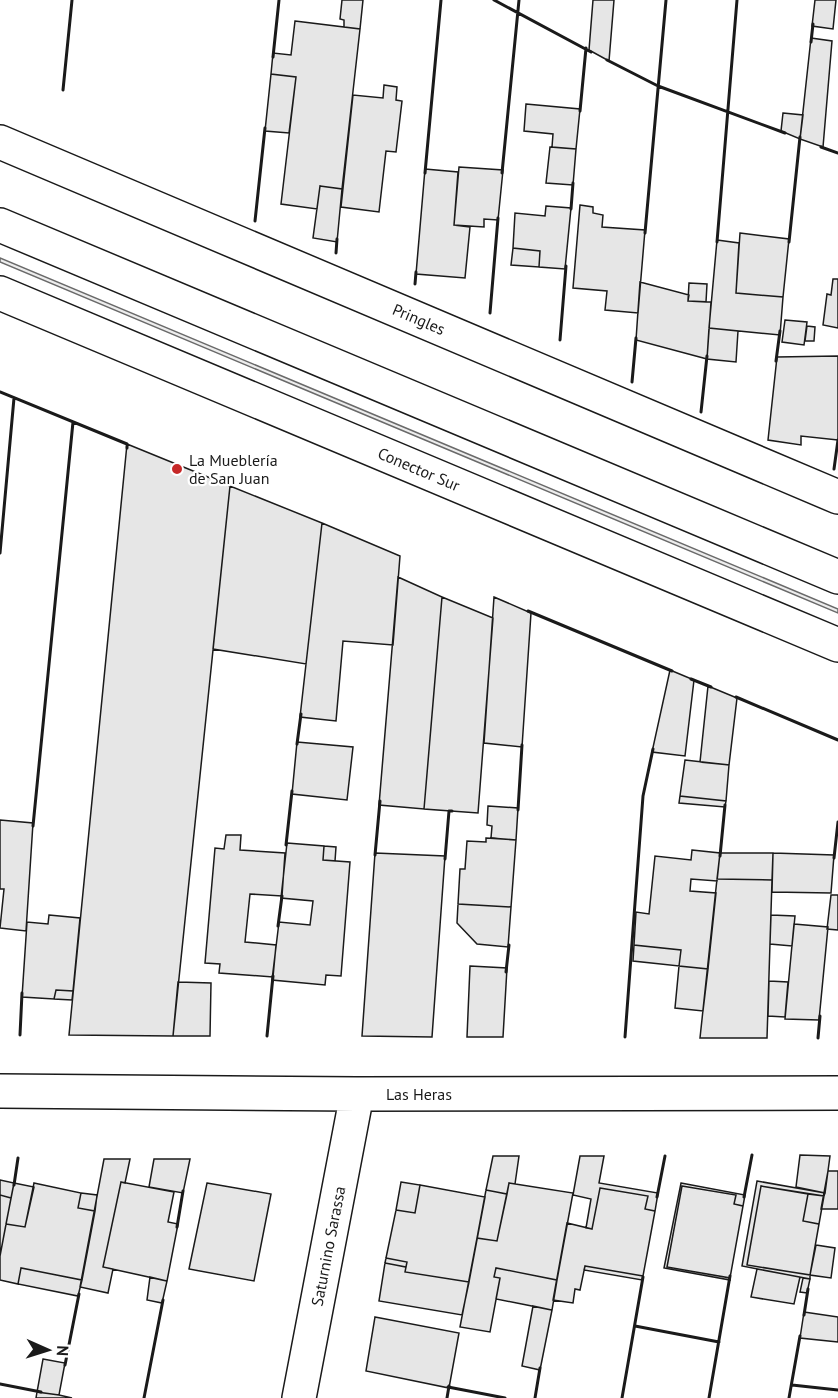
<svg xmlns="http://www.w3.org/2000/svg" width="838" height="1398" font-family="'PT Sans',sans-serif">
  <rect width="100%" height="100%" fill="#fff"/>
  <path fill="#ededed" stroke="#6a6a6a" stroke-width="1.5" d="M0 258 838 609V613L0 262Z"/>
  <path fill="#e6e6e6" stroke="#1a1a1a" stroke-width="1.5" d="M342 0H363L360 29 344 27V20L340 19Z
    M593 0H614L609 61 589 50Z
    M815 0H836L833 29 812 26Z
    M295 21 360 29 342 189 320 186 317 209 281 204 296 77 271 74 273 53 291 55Z
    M811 38 832 41 823 147 800 139Z
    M271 74 296 77 289 133 265 131Z
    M384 85 397 87 396 100 402 101 396 152 386 151 379 212 341 207 353 95 383 98Z
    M526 104 580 109 576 149 552 147 553 134 524 131Z
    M783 113 803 115 800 139 781 131Z
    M550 147 576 149 573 185 546 183Z
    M459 167 503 170 498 220 484 219V227L454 225Z
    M425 169 458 172 454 225 470 227 465 278 416 274Z
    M320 186 342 189 337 242 313 238Z
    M580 205 593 207V213L603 215 602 227 645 230 638 313 605 310 607 291 573 288Z
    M546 206 571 208 565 269 539 267 540 251 513 248 515 213 545 216Z
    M740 233 789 239 783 297 736 293Z
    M717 240 739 243 736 293 783 297 780 335 709 328Z
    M513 248 540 251 539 267 511 265Z
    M833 279H838V328L823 325 827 294 831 295Z
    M640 282 689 295 688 301 711 302 707 359 636 340Z
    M689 283 707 284 706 302 688 301Z
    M785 320 807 322 804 345 782 342Z
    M807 326 815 327 814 341H805Z
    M709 328 738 331 736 362 707 359Z
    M838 356V440L801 436V445L768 440 777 357Z
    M127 444 230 486 173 1036 69 1035Z
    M230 486 322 523 306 664 213 649Z
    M322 523 400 556 393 645 343 641 336 721 300 717Z
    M398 577 442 597 424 809 379 805Z
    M442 597 493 618 478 813 424 809Z
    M494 597 531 613 522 747 484 743Z
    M670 670 694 680 685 756 652 752Z
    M708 686 737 698 729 765 700 762Z
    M297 742 353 747 347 800 292 794Z
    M685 760 729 765 726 801 680 796Z
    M680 796 726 801 725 807 679 803Z
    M488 806 518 808 516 840 491 838 492 826 487 825Z
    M0 820 33 823 26 931 0 928 4 889H0Z
    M226 835H241L240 850 285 853 282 896 250 894 245 942 276 945 273 977 219 973 220 964 205 963 215 848 224 849Z
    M486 838 516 840 511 907 458 904 460 869H465L467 841 486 842Z
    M287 843 324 846 323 860 350 862 341 976 326 975 325 985 272 980 279 922 310 925 313 901 281 898Z
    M324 846 336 847 335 861 323 860Z
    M692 850 720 853 717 881 691 879 690 891 716 893 708 969 679 966 681 950 634 945 636 912 649 914 655 856 691 860Z
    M375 853 445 856 432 1037 362 1036Z
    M720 853H773L772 880 717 879Z
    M773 853 834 855 831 893 772 892Z
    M717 879 772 880 767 1038H700Z
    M831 895H838V930L827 929Z
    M458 904 511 907 508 947 477 944 457 923Z
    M49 915 80 918 73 991 56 990 54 999 22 997 27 922 48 924Z
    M771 915 795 916 792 946 770 944Z
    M794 924 828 927 819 1020 785 1019Z
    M634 945 681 950 679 966 633 961Z
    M470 966 507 968 503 1037H467Z
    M679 966 708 969 703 1011 675 1008Z
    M769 981 788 982 785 1017 768 1016Z
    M178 982 211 983 210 1036H173Z
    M56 990 73 991 72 1000 54 999Z
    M800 1155 830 1156 825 1193 796 1187Z
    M493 1156H519L515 1184 509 1183 507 1194 486 1190Z
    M580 1156H604L599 1183 658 1193 655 1211 645 1209 648 1196 600 1188 592 1229 586 1228 591 1199 573 1195Z
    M104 1159H130L125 1183 121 1182 103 1267 113 1269 108 1293 80 1287Z
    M154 1159H190L183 1193 149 1187Z
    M828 1171H838V1209H821Z
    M0 1180 14 1183 11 1198 0 1195Z
    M757 1181 825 1193 824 1196 761 1186 747 1265 810 1275V1279L742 1266Z
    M121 1182 174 1192 168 1222 178 1224 167 1281 103 1267Z
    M401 1182 420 1185 415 1213 396 1210Z
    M14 1183 34 1187 25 1227 6 1224Z
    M34 1183 81 1193 78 1208 95 1211 82 1280 21 1268 18 1284 0 1280V1256L6 1224 25 1227Z
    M207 1183 271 1194 254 1281 189 1269Z
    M509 1183 573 1193 557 1280 496 1268 494 1277 500 1278 490 1332 460 1327 477 1238 497 1241Z
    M681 1183 745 1195 743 1206 734 1204 736 1195 682 1186 667 1267 730 1278V1280L664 1268Z
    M420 1185 485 1197 469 1282 405 1272 407 1262 386 1258 396 1210 415 1213Z
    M682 1186 736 1195 734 1204 743 1206 730 1278 667 1267Z
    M761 1186 808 1194 803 1221 819 1224 810 1275 747 1265Z
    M600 1188 648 1196 645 1209 655 1211 643 1276 585 1266 580 1290 575 1289 573 1303 553 1300 567 1223 592 1229Z
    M486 1190 507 1194 497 1241 477 1238Z
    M81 1193 97 1195 95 1211 78 1208Z
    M808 1194 824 1196 819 1224 803 1221Z
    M0 1195 11 1198 0 1256Z
    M816 1245 835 1248 831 1278 810 1275Z
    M386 1258 407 1262 406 1267 385 1263Z
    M385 1263 406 1267 405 1272 469 1282 462 1315 379 1301Z
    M585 1266 643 1276 642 1280 584 1270Z
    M21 1268 82 1280 78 1296 18 1284Z
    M496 1268 557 1280 552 1310 496 1299 500 1278 494 1277Z
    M757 1269 800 1277 794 1304 751 1297Z
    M150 1277 167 1281 162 1303 147 1300Z
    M803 1278 810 1279 807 1293 800 1292Z
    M533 1306 552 1310 540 1370 522 1366Z
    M804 1312 838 1317V1342L800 1338Z
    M375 1317 459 1333 449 1388 366 1371Z
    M43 1359 65 1363 59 1395 37 1392Z
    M37 1392 59 1395 72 1398H36Z"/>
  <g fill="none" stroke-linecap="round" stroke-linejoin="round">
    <g stroke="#1a1a1a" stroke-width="36">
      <path id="minor" d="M0 142 838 497
        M0 1091 357 1094 838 1093
        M299 1398 357 1094"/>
    </g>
    <g stroke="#1a1a1a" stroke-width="36">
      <path id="major" d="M0 225 838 577
        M0 293 838 645"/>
    </g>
    <use href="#minor" stroke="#fff" stroke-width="33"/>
    <use href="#major" stroke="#fff" stroke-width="33"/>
    <path stroke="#1a1a1a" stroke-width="3" d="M494 0 591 52
      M811 42 813 24
      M273 57 279 0
      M607 60 658 86 785 133
      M63 90 72 0
      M580 111 586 48
      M821 147 838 153
      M425 173 441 0
      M502 173 519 0
      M571 209 573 183
      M255 221 265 128
      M645 233 666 0
      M717 242 737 0
      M789 242 800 137
      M336 253 337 239
      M415 284 416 272
      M490 313 498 218
      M560 340 566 266
      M776 361 780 331
      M632 382 636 338
      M0 392 127 444V448
      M701 412 707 356
      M834 469 838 440
      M0 553 14 398
      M528 611 672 671
      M691 679 711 687
      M736 697 838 740
      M297 744 301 714
      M518 810 522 745
      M33 826 73 422
      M286 845 292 791
      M375 855 380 801
      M720 856 725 805
      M834 858 838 822
      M445 859 449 811H452
      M278 926 282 896
      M506 972 509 945
      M20 1035 22 993
      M267 1036 273 976
      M625 1037 643 796 653 749
      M818 1038 820 1016
      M14 1185 18 1158
      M657 1197 665 1156
      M744 1197 752 1155
      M177 1227 183 1191
      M804 1315 808 1289
      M635 1326 719 1342
      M65 1365 79 1294
      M0 1384 41 1392
      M792 1385 838 1390
      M448 1387 505 1398
      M144 1398 163 1300
      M447 1398 449 1386
      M535 1398 540 1368
      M622 1398 643 1277
      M709 1398 730 1276
      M789 1398 800 1336"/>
  </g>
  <circle fill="#c62828" stroke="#fff" stroke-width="2" cx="177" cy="469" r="6"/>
  <g text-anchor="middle" stroke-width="4.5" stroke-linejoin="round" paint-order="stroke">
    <g font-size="16" fill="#1a1a1a" stroke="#fff">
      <text transform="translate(419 319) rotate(23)" y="6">Pringles</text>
      <text transform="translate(419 469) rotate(23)" y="6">Conector Sur</text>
      <text x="419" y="1100">Las Heras</text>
      <text transform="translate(328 1246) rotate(-79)" y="6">Saturnino Sarassa</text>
    </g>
    <g font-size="16" fill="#1a1a1a" stroke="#fff" text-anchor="start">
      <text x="189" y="466">La Mueblería<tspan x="189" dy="18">de San Juan</tspan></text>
    </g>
  </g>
  <g transform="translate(48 1350) rotate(93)" stroke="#ffffff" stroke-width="4.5" paint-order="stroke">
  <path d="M0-4.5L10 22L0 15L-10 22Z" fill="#1a1a1a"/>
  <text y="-9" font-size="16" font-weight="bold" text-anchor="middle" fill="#1a1a1a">N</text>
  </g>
</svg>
